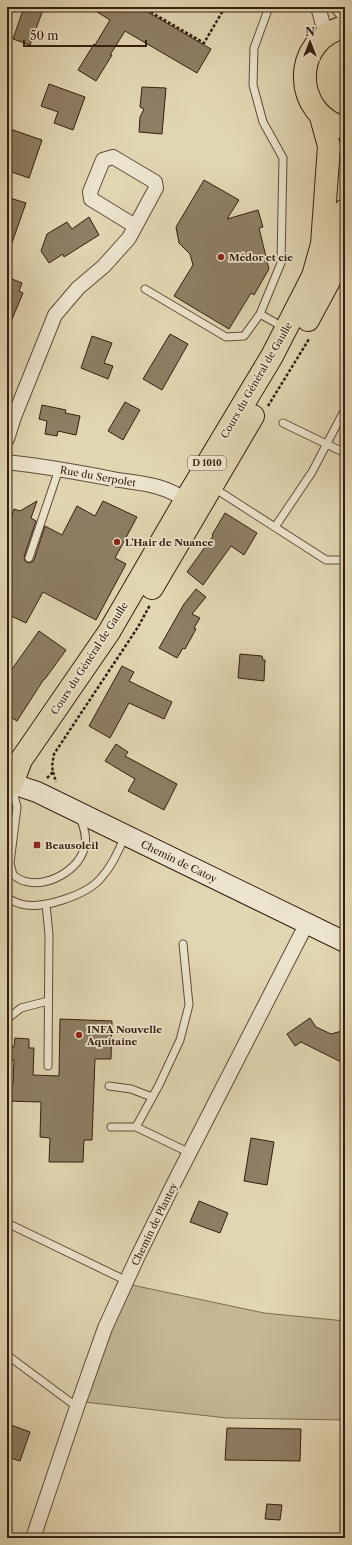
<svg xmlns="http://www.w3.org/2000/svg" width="352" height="1545" font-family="'Libre Caslon Text',serif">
  <rect width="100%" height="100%" fill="#e1d6b2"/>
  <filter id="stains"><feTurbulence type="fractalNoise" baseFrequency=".005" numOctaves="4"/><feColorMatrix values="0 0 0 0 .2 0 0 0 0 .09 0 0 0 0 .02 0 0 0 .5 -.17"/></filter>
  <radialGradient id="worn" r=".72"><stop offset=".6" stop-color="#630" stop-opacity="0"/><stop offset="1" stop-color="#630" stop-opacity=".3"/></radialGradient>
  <path fill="#c4b796" stroke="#7c6a52" d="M132 1285 264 1313 345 1321V1420L227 1418 84 1402 107 1340Z"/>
  <path fill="#8e7e64" stroke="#351e0f" d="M24 7H44L30 45 13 39Z
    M89 7H139L211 49 197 73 125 31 110 55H112L96 81 78 70 94 44 95 45 110 20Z
    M49 84 85 97 73 130 54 123 58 112 41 106Z
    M142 87 166 88 162 134 139 132 140 117 144 109 140 107Z
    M7 128 42 140 29 178 9 171 11 165 7 164Z
    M204 180 239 200 227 219 258 210 263 227 259 228 269 269 254 295 251 293 229 329 174 296 193 265 190 254 179 243 176 227Z
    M7 197 26 203 9 251 7 250Z
    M89 217 99 235 64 257 63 254 49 263 41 251 47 234 67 222 72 229Z
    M7 277 22 283 19 291 23 293 7 331Z
    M170 334 188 344 162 390 143 379Z
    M92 336 112 343 104 363 113 366 108 379 81 368Z
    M125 402 140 410 123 440 108 431Z
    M42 405 66 410 65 413 80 416 76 435 58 431 57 436 45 434 47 421 39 419Z
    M37 501 31 518 36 521 24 557 25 561 28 563 32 562 34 560 45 526 62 535 77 506 95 516 103 501 137 517 115 558 126 564 96 620 43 592 26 623 7 614V529L14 509 20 511Z
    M225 513 257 533 244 555 231 546 203 585 187 572 213 536 212 535Z
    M196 589 206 597 192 614 200 618 194 628 196 629 185 649 183 648 177 658 159 648 184 604Z
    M39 631 66 650 45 679H44L17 721 7 715V676Z
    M240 654 262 656 263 660H265L264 681 238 678Z
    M122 666 134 672 129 681 172 702 164 719 129 703 110 738 89 726Z
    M116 744 128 752 125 756 177 784 164 810 128 791 135 779 105 761Z
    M310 1018 316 1027 331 1034 345 1030V1064L301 1042 295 1046 287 1034Z
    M60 1019 112 1021 111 1059H95L92 1140H84L83 1162H49L50 1138 40 1137 41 1102 7 1101 8 1084H13L14 1060H7V1047H14L15 1038 29 1039V1048H34L33 1075 59 1076Z
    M251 1138 274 1142 267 1185 244 1181Z
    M199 1201 228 1213 220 1233 190 1222Z
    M11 1425 30 1432 20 1461 7 1457V1429L10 1430Z
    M227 1428 301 1429 300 1461 225 1460Z
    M267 1504 282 1505 280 1520 265 1519Z"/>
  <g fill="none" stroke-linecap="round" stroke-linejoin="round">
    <g stroke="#604c38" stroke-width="9">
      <path id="lane" d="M269 7 254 48 253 85 263 122 283 158 281 263 260 314 283 327
        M145 289 226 337 244 336 260 314
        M283 423 345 453
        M214 488 326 560H345
        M275 527 312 472 345 409
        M29 558 59 469
        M12 787 17 807 10 863 13 875C16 877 20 880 24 881 48 888 80 870 85 845 87 835 83 826 80 817
        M7 898C12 900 16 903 21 904 42 910 87 895 101 878 112 866 119 851 125 835
        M46 904 49 935 48 1066
        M183 944 189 1005 180 1040 159 1085 136 1127 190 1153
        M7 1019 21 1008 48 1001
        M109 1086 131 1089 152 1097
        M111 1127H136
        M7 1223 127 1281
        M7 1355 77 1407"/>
    </g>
    <g stroke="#604c38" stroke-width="16">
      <path id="street" d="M318 7 326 35
        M338 7 345 16
        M7 439 14 417 55 315 78 288 104 266 129 238 156 188 155 182 113 157 103 160 90 192 91 199 135 226
        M7 462C42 466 77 472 113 479 135 483 167 484 185 501
        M33 1538 77 1407 105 1328 137 1258 174 1183 307 923"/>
    </g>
    <g stroke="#351e0f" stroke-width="22">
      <path id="secondary" d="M7 782 37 792 345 942"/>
    </g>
    <g stroke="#351e0f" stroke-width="24">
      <path id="primary" d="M345 27C291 39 292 115 345 128
        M308 320 329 281 338 251 345 210
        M152 588 253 416
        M12 784 21 760 109 632 185 501 272 356 313 276 322 244 329 146 321 117"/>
    </g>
    <path stroke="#351e0f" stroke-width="2.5" stroke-dasharray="3 2" stroke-linecap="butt" d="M142 7 204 43 225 7
      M7 19 11 7
      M268 406 309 339
      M53 772 56 782
      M47 778 53 772 52 766 54 754 138 627 150 605"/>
    <use href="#lane" stroke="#ece4cd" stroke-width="7"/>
    <use href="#street" stroke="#ece4cd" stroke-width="14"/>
    <use href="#secondary" stroke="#ece4cd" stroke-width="20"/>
    <use href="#primary" stroke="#e1d6b2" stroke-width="22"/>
  </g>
  <g fill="#8f2418" stroke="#ece4cd" stroke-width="1.5">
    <circle cx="221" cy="257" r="4"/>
    <circle cx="117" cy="542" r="4"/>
    <rect x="33" y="841" width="8" height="8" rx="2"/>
    <circle cx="79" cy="1035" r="4"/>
  </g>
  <g text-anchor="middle" stroke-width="3.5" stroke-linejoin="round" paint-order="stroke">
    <rect fill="#ece4cd" stroke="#6c5948" stroke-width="1" x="188" y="456" width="38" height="14" rx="3"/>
    <g font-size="9" font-weight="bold" fill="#351e0f">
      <text x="207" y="466">D 1010</text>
    </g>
    <g font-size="10" font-weight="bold" fill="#351e0f" stroke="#ece4cd" text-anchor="start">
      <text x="229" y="261">Médor et cie</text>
      <text x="125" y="546">L'Hair de Nuance</text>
      <text x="45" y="849">Beausoleil</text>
      <text x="87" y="1033">INFA Nouvelle<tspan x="87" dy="12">Aquitaine</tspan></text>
    </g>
    <g font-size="10" fill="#351e0f" stroke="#ece4cd">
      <text transform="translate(256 380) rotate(-60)" y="4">Cours du Général de Gaulle</text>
      <text transform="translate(98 476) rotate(10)" y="4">Rue du Serpolet</text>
      <text transform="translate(89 658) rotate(-57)" y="4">Cours du Général de Gaulle</text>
      <text transform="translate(179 861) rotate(26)" y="4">Chemin de Catoy</text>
      <text transform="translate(154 1224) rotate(-64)" y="4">Chemin de Plantey</text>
    </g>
  </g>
  <rect width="352" height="1545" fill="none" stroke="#e1d6b2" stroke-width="24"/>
  <rect x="8" y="8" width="336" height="1529" fill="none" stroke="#351e0f" stroke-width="2"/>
  <rect x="12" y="12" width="328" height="1521" fill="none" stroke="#351e0f"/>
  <g transform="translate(310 42)" stroke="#ece4cd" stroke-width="3" paint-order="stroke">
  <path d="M0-3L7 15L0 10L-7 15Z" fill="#351e0f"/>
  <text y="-6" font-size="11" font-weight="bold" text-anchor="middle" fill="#351e0f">N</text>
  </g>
  <path d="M24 40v6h122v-6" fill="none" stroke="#351e0f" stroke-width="2"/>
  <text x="30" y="40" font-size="12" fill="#351e0f" stroke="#ece4cd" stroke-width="3" paint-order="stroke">50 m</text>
  <rect width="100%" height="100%" filter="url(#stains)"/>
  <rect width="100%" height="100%" fill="url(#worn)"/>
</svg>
